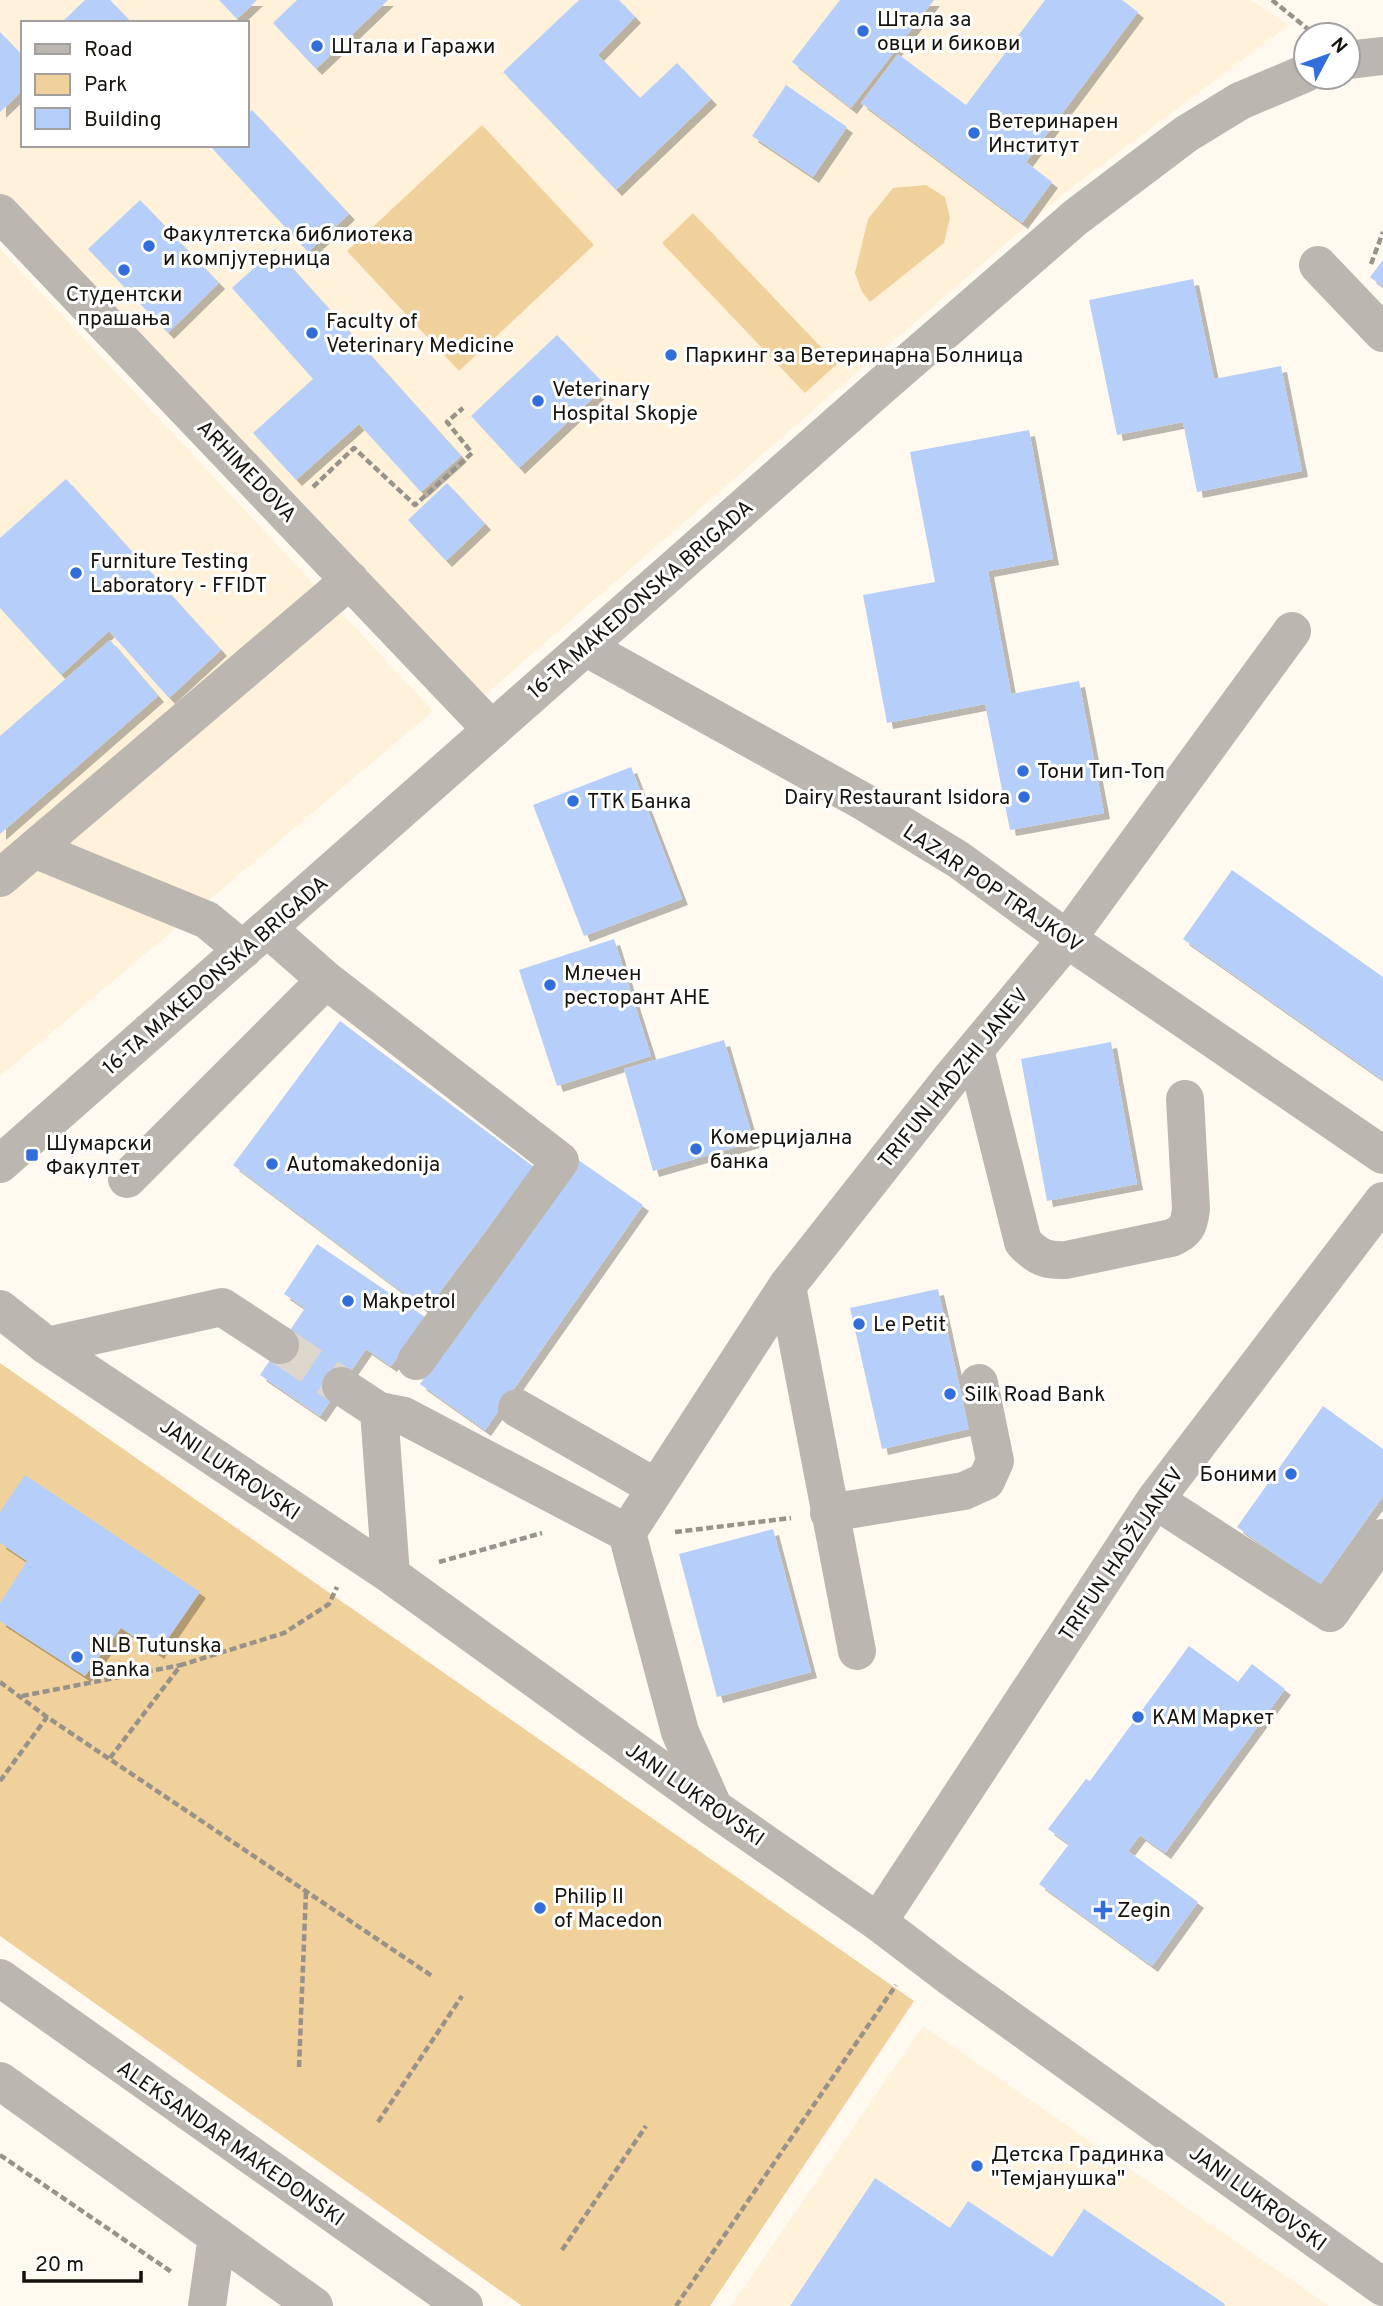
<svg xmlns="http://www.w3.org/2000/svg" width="1383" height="2306" font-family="Overpass,sans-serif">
  <defs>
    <filter id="shadow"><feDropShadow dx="6" dy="6" stdDeviation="0" flood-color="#0004"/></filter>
  </defs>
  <rect width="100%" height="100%" fill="#fff9ef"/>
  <path fill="#fff1da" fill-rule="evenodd" d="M0 0H1251L1289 25 1063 194 482 697 0 193ZM23 23H247V145H23Z
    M0 249 433 711 0 1076Z
    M923 2026 1329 2306H731Z"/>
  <path fill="#f1d19b" d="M482 125 594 245 459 371 347 251Z
    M926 185 945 197 950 218 944 243 870 302 862 292 855 273 868 219 893 188Z
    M693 213 837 364 805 393 662 243Z
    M0 1363 914 2001 710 2306H522L0 1936Z"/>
  <path fill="#b6cffa" filter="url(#shadow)" d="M85 0H110L132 23H61Z
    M219 0H257L237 19Z
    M297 0H388L316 69 273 23Z
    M579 0H619L635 17 598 55 640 98 677 63 711 99 616 190 503 72Z
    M840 0H934L851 108 792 62Z
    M1045 0H1122L1138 12 1026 162 1052 182 1022 223 861 103 898 54 966 105Z
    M0 32 23 56V90L0 112Z
    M786 85 847 127 813 177 752 136Z
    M252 110 349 214 308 252 211 147 213 145H247V114Z
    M140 200 219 283 168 333 88 249Z
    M275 249 461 456 421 492 359 424 296 480 253 433 313 379 232 288Z
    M1383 260V287L1370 277Z
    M1193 279 1214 379 1281 366 1302 471 1197 492 1183 422 1117 435 1089 300Z
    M557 335 606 386 519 468 471 416Z
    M1029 430 1053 559 988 571 1011 694 1079 681 1104 813 1010 830 985 704 887 723 863 595 935 582 910 452Z
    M66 479 221 650 169 698 109 631 61 675 0 608V538Z
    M447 483 485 524 446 561 408 520Z
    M110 640 158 696 0 834V736Z
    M631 767 682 899 584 936 533 805Z
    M1232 870 1383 977V1080L1183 939Z
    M614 939 651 1056 557 1086 519 970Z
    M340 1021 534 1167 426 1310 233 1165Z
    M724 1040 754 1142 653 1171 624 1069Z
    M1111 1042 1137 1184 1047 1201 1021 1059Z
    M577 1159 643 1205 485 1430 420 1384Z
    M317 1244 425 1317 391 1366 366 1349 320 1416 260 1375 305 1308 284 1294Z
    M938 1289 969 1429 882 1449 850 1308Z
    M1323 1406 1383 1449V1496L1319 1586 1237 1527Z
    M25 1475 200 1592 158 1653 121 1628 85 1676 0 1621V1603L27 1561 0 1543V1512Z
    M773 1529 811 1672 717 1697 679 1554Z
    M1189 1646 1238 1682 1252 1664 1285 1689 1165 1853 1140 1835 1128 1851 1198 1902 1152 1966 1039 1884 1069 1844 1048 1829 1086 1779 1090 1781Z
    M875 2178 950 2228 968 2201 1052 2257 1084 2209 1225 2304 1223 2306H790Z"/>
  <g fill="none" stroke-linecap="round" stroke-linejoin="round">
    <path stroke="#dcd6cd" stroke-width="38" stroke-dasharray="38 19" stroke-linecap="butt" d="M280 1345 341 1386"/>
    <path stroke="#97928a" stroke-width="4.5" stroke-dasharray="7 3.5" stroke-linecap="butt" d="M1272 0 1314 34
      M1371 264 1383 232
      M313 487 354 448 415 505 472 453 447 422 463 408
      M675 1532 791 1518
      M439 1562 542 1533
      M0 1682 47 1717 432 1976
      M22 1696 181 1665
      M110 1758 181 1665 284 1633 329 1604 337 1587
      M0 1781 47 1717
      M299 2067 306 1891
      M378 2122 462 1996
      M0 2155 173 2273
      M562 2250 646 2126
      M676 2306 896 1985"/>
    <path stroke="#bbb7b0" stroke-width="38" d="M1348 60 1383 56
      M0 213 492 730
      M1318 265 1383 333
      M585 647 866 803 959 860 1067 939 1383 1155
      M34 849 207 920 243 950
      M0 878 350 580
      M268 929 326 980 560 1161 416 1361
      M975 1050 1023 1242C1037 1257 1046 1261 1066 1260L1171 1238C1186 1232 1189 1226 1191 1209L1185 1099
      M0 1164 880 387 1076 217 1186 134 1240 101 1306 73
      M127 1179 326 980
      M787 1286 857 1651
      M0 1309 47 1346 391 1575 714 1808 878 1922 949 1976 1383 2287
      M47 1346 222 1307 280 1345
      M341 1386 379 1411 391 1575
      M517 1408 655 1487
      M379 1411 404 1416 627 1533 680 1732 713 1806
      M1155 1500 1330 1613 1383 1538
      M829 1513 964 1491 986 1481 995 1461 979 1383
      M627 1533 787 1286 948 1082 1067 939 1292 631
      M878 1922 1155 1500 1383 1201
      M0 1978 464 2306
      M0 2081 314 2306
      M207 2306 217 2236"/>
  </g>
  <g fill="#316ddb" stroke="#fff" stroke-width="2.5">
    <circle cx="863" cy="31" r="7"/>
    <circle cx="317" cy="46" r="7"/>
    <circle cx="974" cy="133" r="7"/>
    <circle cx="149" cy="246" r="7"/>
    <circle cx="124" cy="270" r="7"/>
    <circle cx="312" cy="333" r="7"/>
    <circle cx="671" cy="355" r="7"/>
    <circle cx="538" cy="401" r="7"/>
    <circle cx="76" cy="573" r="7"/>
    <circle cx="1023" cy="771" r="7"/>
    <circle cx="1024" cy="797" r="7"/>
    <circle cx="573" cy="801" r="7"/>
    <circle cx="550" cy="985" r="7"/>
    <circle cx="696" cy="1149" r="7"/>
    <rect x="25" y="1148" width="14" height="14" rx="3.5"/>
    <circle cx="272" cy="1164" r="7"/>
    <circle cx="348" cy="1301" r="7"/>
    <circle cx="859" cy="1324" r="7"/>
    <circle cx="950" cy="1394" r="7"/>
    <circle cx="1291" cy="1474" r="7"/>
    <circle cx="77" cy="1657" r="7"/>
    <circle cx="1138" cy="1717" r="7"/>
    <circle cx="540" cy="1908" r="7"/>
    <path d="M1099.5 1899.5h7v7h7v7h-7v7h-7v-7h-7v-7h7z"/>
    <circle cx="977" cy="2166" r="7"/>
  </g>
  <g text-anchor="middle" stroke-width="6" stroke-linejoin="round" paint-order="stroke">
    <g font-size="21" fill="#15120c" stroke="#fff" text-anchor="start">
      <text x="877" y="26">Штала за<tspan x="877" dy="24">овци и бикови</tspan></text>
      <text x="331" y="53">Штала и Гаражи</text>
      <text x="988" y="128">Ветеринарен<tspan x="988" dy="24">Институт</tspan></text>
      <text x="163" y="241">Факултетска библиотека<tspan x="163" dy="24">и компјутерница</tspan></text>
      <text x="124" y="301" text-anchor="middle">Студентски<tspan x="124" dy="24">прашања</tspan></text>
      <text x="326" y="328">Faculty of<tspan x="326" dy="24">Veterinary Medicine</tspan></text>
      <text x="685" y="362">Паркинг за Ветеринарна Болница</text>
      <text x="552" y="396">Veterinary<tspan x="552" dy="24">Hospital Skopje</tspan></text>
      <text x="90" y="568">Furniture Testing<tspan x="90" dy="24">Laboratory - FFIDT</tspan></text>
      <text x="1037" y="778">Тони Тип-Топ</text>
      <text x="1010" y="804" text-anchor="end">Dairy Restaurant Isidora</text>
      <text x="587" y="808">ТТК Банка</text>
      <text x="564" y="980">Млечен<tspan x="564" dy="24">ресторант АНЕ</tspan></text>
      <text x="710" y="1144">Комерцијална<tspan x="710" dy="24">банка</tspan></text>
      <text x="46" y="1150">Шумарски<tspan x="46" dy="24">Факултет</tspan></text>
      <text x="286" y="1171">Automakedonija</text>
      <text x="362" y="1308">Makpetrol</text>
      <text x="873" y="1331">Le Petit</text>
      <text x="964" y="1401">Silk Road Bank</text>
      <text x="1277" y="1481" text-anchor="end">Боними</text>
      <text x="91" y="1652">NLB Tutunska<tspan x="91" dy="24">Banka</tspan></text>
      <text x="1152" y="1724">КАМ Маркет</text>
      <text x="554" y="1903">Philip II<tspan x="554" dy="24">of Macedon</tspan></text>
      <text x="1117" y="1917">Zegin</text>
      <text x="991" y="2161">Детска Градинка<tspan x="991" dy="24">"Темјанушка"</tspan></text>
    </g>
    <g font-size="21" fill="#15120c" stroke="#fff">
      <text transform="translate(247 471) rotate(46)" y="7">ARHIMEDOVA</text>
      <text transform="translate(640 599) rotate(-41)" y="7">16-TA MAKEDONSKA BRIGADA</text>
      <text transform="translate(993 888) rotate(34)" y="7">LAZAR POP TRAJKOV</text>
      <text transform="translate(215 975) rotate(-41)" y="7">16-TA MAKEDONSKA BRIGADA</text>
      <text transform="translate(953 1078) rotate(-51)" y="7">TRIFUN HADZHI JANEV</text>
      <text transform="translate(230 1469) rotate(34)" y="7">JANI LUKROVSKI</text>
      <text transform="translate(1121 1554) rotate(-56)" y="7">TRIFUN HADŽIJANEV</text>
      <text transform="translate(695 1794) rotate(35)" y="7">JANI LUKROVSKI</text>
      <text transform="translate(231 2143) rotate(35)" y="7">ALEKSANDAR MAKEDONSKI</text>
      <text transform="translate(1258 2198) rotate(36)" y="7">JANI LUKROVSKI</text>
    </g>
  </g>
  <rect x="21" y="21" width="228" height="126" fill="#ffffff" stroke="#a1a09e" stroke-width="2"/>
  <rect x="35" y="44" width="35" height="10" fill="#bbb7b0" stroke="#a1a09e" stroke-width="2"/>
  <text x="84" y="56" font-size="21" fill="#15120c">Road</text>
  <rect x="35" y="74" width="35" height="21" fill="#f1d19b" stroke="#a1a09e" stroke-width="2"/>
  <text x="84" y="91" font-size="21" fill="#15120c">Park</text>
  <rect x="35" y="108" width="35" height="21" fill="#b6cffa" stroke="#a1a09e" stroke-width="2"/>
  <text x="84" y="126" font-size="21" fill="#15120c">Building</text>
  <g transform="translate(1327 56) rotate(49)"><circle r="33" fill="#ffffff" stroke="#a1a09e" stroke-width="2"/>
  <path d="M0-5L12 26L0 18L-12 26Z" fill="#316ddb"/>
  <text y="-10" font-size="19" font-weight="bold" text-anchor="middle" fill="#15120c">N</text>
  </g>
  <path d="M24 2271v10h117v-10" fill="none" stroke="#15120c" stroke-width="3.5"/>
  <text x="35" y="2271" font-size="21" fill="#15120c" stroke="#ffffff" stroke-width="5" paint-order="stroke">20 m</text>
</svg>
